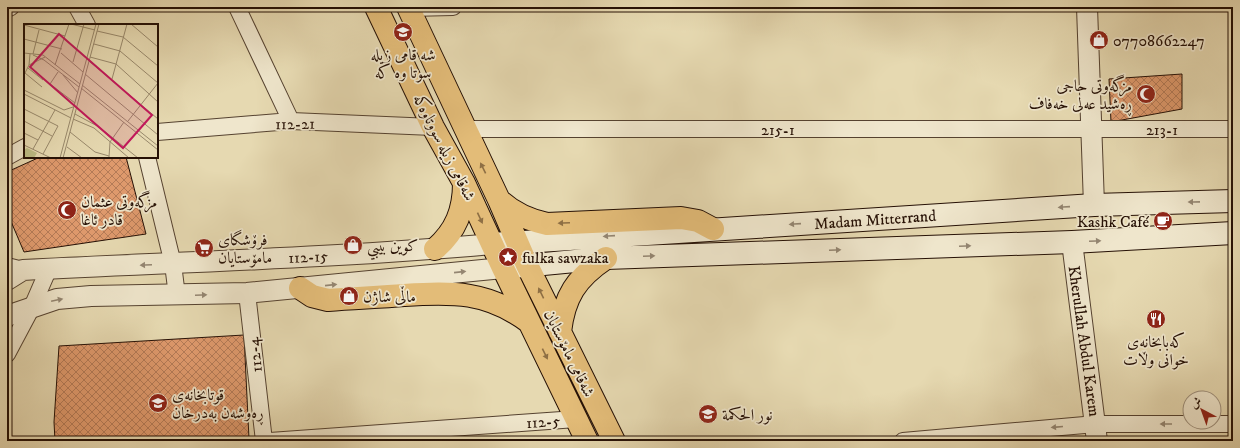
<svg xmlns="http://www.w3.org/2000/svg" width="1240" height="448" font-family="'IM FELL DW Pica',Amiri,serif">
  <defs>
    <pattern id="building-cross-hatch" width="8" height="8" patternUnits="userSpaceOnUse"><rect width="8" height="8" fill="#de996c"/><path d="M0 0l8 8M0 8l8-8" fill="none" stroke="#b47b57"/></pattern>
  </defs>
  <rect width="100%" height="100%" fill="#e6d9b1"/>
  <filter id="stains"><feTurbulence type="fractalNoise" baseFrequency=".005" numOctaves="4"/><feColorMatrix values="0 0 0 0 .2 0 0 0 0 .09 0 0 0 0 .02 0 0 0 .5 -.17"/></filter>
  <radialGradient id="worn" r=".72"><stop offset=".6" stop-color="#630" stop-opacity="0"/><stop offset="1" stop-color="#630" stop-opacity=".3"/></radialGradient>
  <path fill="url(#building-cross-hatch)" stroke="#251005" d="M1182 74V109L1111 122 1109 79Z
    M40 157H126L146 234 24 252 7 212V172Z
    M244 335 249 439 238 441H55L54 422 59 346Z"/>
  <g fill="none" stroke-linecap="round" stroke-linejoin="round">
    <g stroke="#554230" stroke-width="18">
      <path id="minor" d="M77 7 87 25
        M237 7 291 121
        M409 8 453 7
        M7 9 11 7
        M464 129H1233
        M157 132 291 121 433 127
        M7 157 25 147
        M147 157 173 264 177 296
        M7 266 23 270
        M247 293 264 441
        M7 354 32 307 49 268
        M270 441 576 419
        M903 441 1096 424H1233"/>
    </g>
    <g stroke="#554230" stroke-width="22">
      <path id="tertiary" d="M1087 7 1094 205
        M1072 242 1097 441
        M7 280 23 270C180 262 336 258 492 244
        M7 316 57 299 91 296 247 293 503 268"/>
    </g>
    <g stroke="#251005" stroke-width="24">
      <path id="secondary" d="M492 244 1094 205 1233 201
        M503 268 606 258 1072 242 1233 233"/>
    </g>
    <g stroke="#251005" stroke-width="24">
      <path id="primary" d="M376 7 433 127 464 183 503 268 587 441
        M408 7 499 200 527 265 614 441
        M499 200C513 213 528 220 547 224L681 218 698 221 713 229
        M435 249C456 231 464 210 464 183
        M300 288 312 296 328 300C353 298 379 297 404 295 453 292 487 291 529 322
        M560 332C564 297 576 278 606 258"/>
    </g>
    <use href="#minor" stroke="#efe6cc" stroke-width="16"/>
    <use href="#tertiary" stroke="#efe6cc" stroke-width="20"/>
    <use href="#secondary" stroke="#efe6cc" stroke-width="22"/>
    <use href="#primary" stroke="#e3bc78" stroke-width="22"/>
  </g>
  <defs><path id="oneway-solid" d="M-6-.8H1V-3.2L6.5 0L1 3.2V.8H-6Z"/></defs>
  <g fill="#8e6f44">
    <use href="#oneway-solid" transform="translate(483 168) rotate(-116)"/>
    <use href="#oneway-solid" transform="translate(480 218) rotate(65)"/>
    <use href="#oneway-solid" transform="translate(564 223) rotate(178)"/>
    <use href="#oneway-solid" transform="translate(541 293) rotate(-116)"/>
    <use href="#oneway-solid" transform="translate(545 354) rotate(64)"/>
  </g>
  <g fill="#948672">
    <use href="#oneway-solid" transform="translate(1194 202) rotate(179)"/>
    <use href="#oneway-solid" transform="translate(1064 207) rotate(176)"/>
    <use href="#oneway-solid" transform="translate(795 224) rotate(176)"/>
    <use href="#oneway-solid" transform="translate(609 236) rotate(176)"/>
    <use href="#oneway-solid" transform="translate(1095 241) rotate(-3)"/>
    <use href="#oneway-solid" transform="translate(965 246) rotate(-2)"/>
    <use href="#oneway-solid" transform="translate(835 250) rotate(-2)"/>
    <use href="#oneway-solid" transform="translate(649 256) rotate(-2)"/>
    <use href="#oneway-solid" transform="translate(146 265) rotate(178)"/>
    <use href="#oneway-solid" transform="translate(460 272) rotate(-6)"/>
    <use href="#oneway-solid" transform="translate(331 285) rotate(-6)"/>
    <use href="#oneway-solid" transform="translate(201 295) rotate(-2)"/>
    <use href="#oneway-solid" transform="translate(57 300) rotate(-12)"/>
    <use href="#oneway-solid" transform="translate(1166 424) rotate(180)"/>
    <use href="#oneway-solid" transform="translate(1057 427) rotate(175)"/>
  </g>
  <defs>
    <g id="school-disc" transform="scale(1)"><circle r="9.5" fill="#8f2418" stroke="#efe6cc"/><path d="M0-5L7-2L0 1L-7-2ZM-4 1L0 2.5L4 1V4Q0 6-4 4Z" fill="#fff"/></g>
    <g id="shop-disc" transform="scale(1)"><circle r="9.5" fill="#8f2418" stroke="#efe6cc"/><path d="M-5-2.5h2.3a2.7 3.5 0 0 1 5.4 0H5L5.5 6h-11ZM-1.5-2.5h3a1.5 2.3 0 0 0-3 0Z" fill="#fff"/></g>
    <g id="mosque-disc" transform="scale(1)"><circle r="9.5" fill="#8f2418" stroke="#efe6cc"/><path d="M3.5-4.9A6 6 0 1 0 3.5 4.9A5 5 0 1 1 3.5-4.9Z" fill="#fff"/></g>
    <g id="cafe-disc" transform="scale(1)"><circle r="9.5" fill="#8f2418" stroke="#efe6cc"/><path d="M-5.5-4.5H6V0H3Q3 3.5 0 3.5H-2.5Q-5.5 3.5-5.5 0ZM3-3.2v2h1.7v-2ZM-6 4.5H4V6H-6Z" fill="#fff"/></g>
    <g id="supermarket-disc" transform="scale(1)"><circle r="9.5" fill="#8f2418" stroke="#efe6cc"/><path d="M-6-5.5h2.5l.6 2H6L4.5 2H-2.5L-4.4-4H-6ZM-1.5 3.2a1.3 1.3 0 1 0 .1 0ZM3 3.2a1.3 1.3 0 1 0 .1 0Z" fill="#fff"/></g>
    <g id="sight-disc" transform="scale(1)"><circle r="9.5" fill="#8f2418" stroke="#efe6cc"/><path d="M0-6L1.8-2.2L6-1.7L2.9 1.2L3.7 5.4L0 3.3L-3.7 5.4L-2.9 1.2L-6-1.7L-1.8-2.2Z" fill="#fff"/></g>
    <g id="restaurant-disc" transform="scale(1)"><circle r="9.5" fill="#8f2418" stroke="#efe6cc"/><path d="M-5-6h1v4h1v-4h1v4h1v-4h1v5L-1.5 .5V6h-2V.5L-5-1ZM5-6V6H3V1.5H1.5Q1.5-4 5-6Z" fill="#fff"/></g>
  </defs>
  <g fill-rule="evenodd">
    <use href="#school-disc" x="403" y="32"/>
    <use href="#shop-disc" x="1099" y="40"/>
    <use href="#mosque-disc" x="1146" y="94"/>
    <use href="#mosque-disc" x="67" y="210"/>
    <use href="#cafe-disc" x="1163" y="221"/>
    <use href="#shop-disc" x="353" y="245"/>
    <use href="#supermarket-disc" x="204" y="248"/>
    <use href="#sight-disc" x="508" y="257"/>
    <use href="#shop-disc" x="349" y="296"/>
    <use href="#restaurant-disc" x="1156" y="319"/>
    <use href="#school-disc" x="158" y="403"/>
    <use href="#school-disc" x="708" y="414"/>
  </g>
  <g text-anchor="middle" stroke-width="3.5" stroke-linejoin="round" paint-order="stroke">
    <g font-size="16" fill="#251005" stroke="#efe6cc" text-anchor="start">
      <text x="1113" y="46">07708662247</text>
      <text x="403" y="60" text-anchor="middle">شه قامى زيله<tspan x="403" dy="18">سوتا وه كه</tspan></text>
      <text x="1132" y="91" text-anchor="end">مزگەوتی حاجی<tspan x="1132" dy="18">ڕەشید عەلی خەفاف</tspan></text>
      <text x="81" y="207">مزگه‌وتی عثمان<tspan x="81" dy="18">قادر ئاغا</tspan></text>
      <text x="1149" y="227" text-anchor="end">Kashk Café</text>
      <text x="218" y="245">فرۆشگای<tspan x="218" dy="18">مامۆستایان</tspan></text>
      <text x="367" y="251">كوين بيبي</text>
      <text x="522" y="263">fulka sawzaka</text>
      <text x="363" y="302">ماڵی شاژن</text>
      <text x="1156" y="347" text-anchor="middle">کەبابخانەی<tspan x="1156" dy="18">خوانی وڵات</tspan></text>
      <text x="172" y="400">قوتابخانه‌ی<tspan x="172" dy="18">ڕه‌وشه‌ن به‌درخان</tspan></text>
      <text x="722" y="420">نور الحكمة</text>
    </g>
    <g font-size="16" fill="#251005" stroke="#efe6cc">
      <text transform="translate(295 123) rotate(-1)" y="6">112-21</text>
      <text x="778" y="135">215-1</text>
      <text x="1162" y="135">213-1</text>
      <text transform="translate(445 147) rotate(63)" y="6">شەقامی زیلە سووتاوەکە</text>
      <text transform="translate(875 219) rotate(-4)" y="6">Madam Mitterrand</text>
      <text transform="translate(308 256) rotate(-3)" y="6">112-15</text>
      <text transform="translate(1085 341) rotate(82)" y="6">Kherullah Abdul Karem</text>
      <text transform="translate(570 353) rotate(64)" y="6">شەقامی مامۆستایان</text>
      <text transform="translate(254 355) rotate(-97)" y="6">112-4</text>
      <text transform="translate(543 421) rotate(-4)" y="6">112-5</text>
    </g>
  </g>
  <g transform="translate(24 24)">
    <rect width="134" height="134" fill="#e6d9b1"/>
    <path d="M3 124 13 129 10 134H1L0 126Z" fill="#bdbd86"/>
    <path fill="none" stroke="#99896c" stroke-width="1" d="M47 0 71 6M107 0 134 23M0 1 41 12M73 7 99 13 134 42M0 15 38 25M70 20 96 27 134 59M0 29 19 31 56 60M37 29 59 48M9 30 15 6M9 31 20 36 55 63M66 33 92 40 134 78M65 37 134 95M49 38 60 0M5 41 21 33M31 41 45 0M4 44 19 56M34 48 26 60 51 79M1 49 18 63M61 50 134 111M0 51 5 41 6 30M39 51 54 69M88 55 103 0M58 61 134 122M57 64 134 126M0 66 40 86 49 83M0 70 47 94M0 85 34 102 19 130M51 90 75 103 114 134M49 95 70 104 105 134M0 97 28 112M104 97 134 59M46 108 71 128 85 132M0 109 14 116M0 121 27 134M43 123 58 134M9 125 31 86M85 133 86 118 100 98M36 134 72 0M39 134 75 0"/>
    <path fill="#c2185b" fill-opacity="0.15" stroke="#c2185b" stroke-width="2" d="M35 10 128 91 99 124 6 43Z"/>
    <rect width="134" height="134" fill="none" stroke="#251005" stroke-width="2"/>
  </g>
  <rect width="1240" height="448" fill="none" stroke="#e6d9b1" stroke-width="24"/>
  <rect x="8" y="8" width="1224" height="432" fill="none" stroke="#251005" stroke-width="2"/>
  <rect x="12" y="12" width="1216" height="424" fill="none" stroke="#251005"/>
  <g transform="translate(1202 410) rotate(319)"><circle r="19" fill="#efe6cc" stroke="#9e907c"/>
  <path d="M0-3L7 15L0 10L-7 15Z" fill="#8f2418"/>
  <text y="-6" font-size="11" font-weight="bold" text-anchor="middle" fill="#251005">ش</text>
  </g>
  <rect width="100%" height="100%" filter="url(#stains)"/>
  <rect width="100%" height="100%" fill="url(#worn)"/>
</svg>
